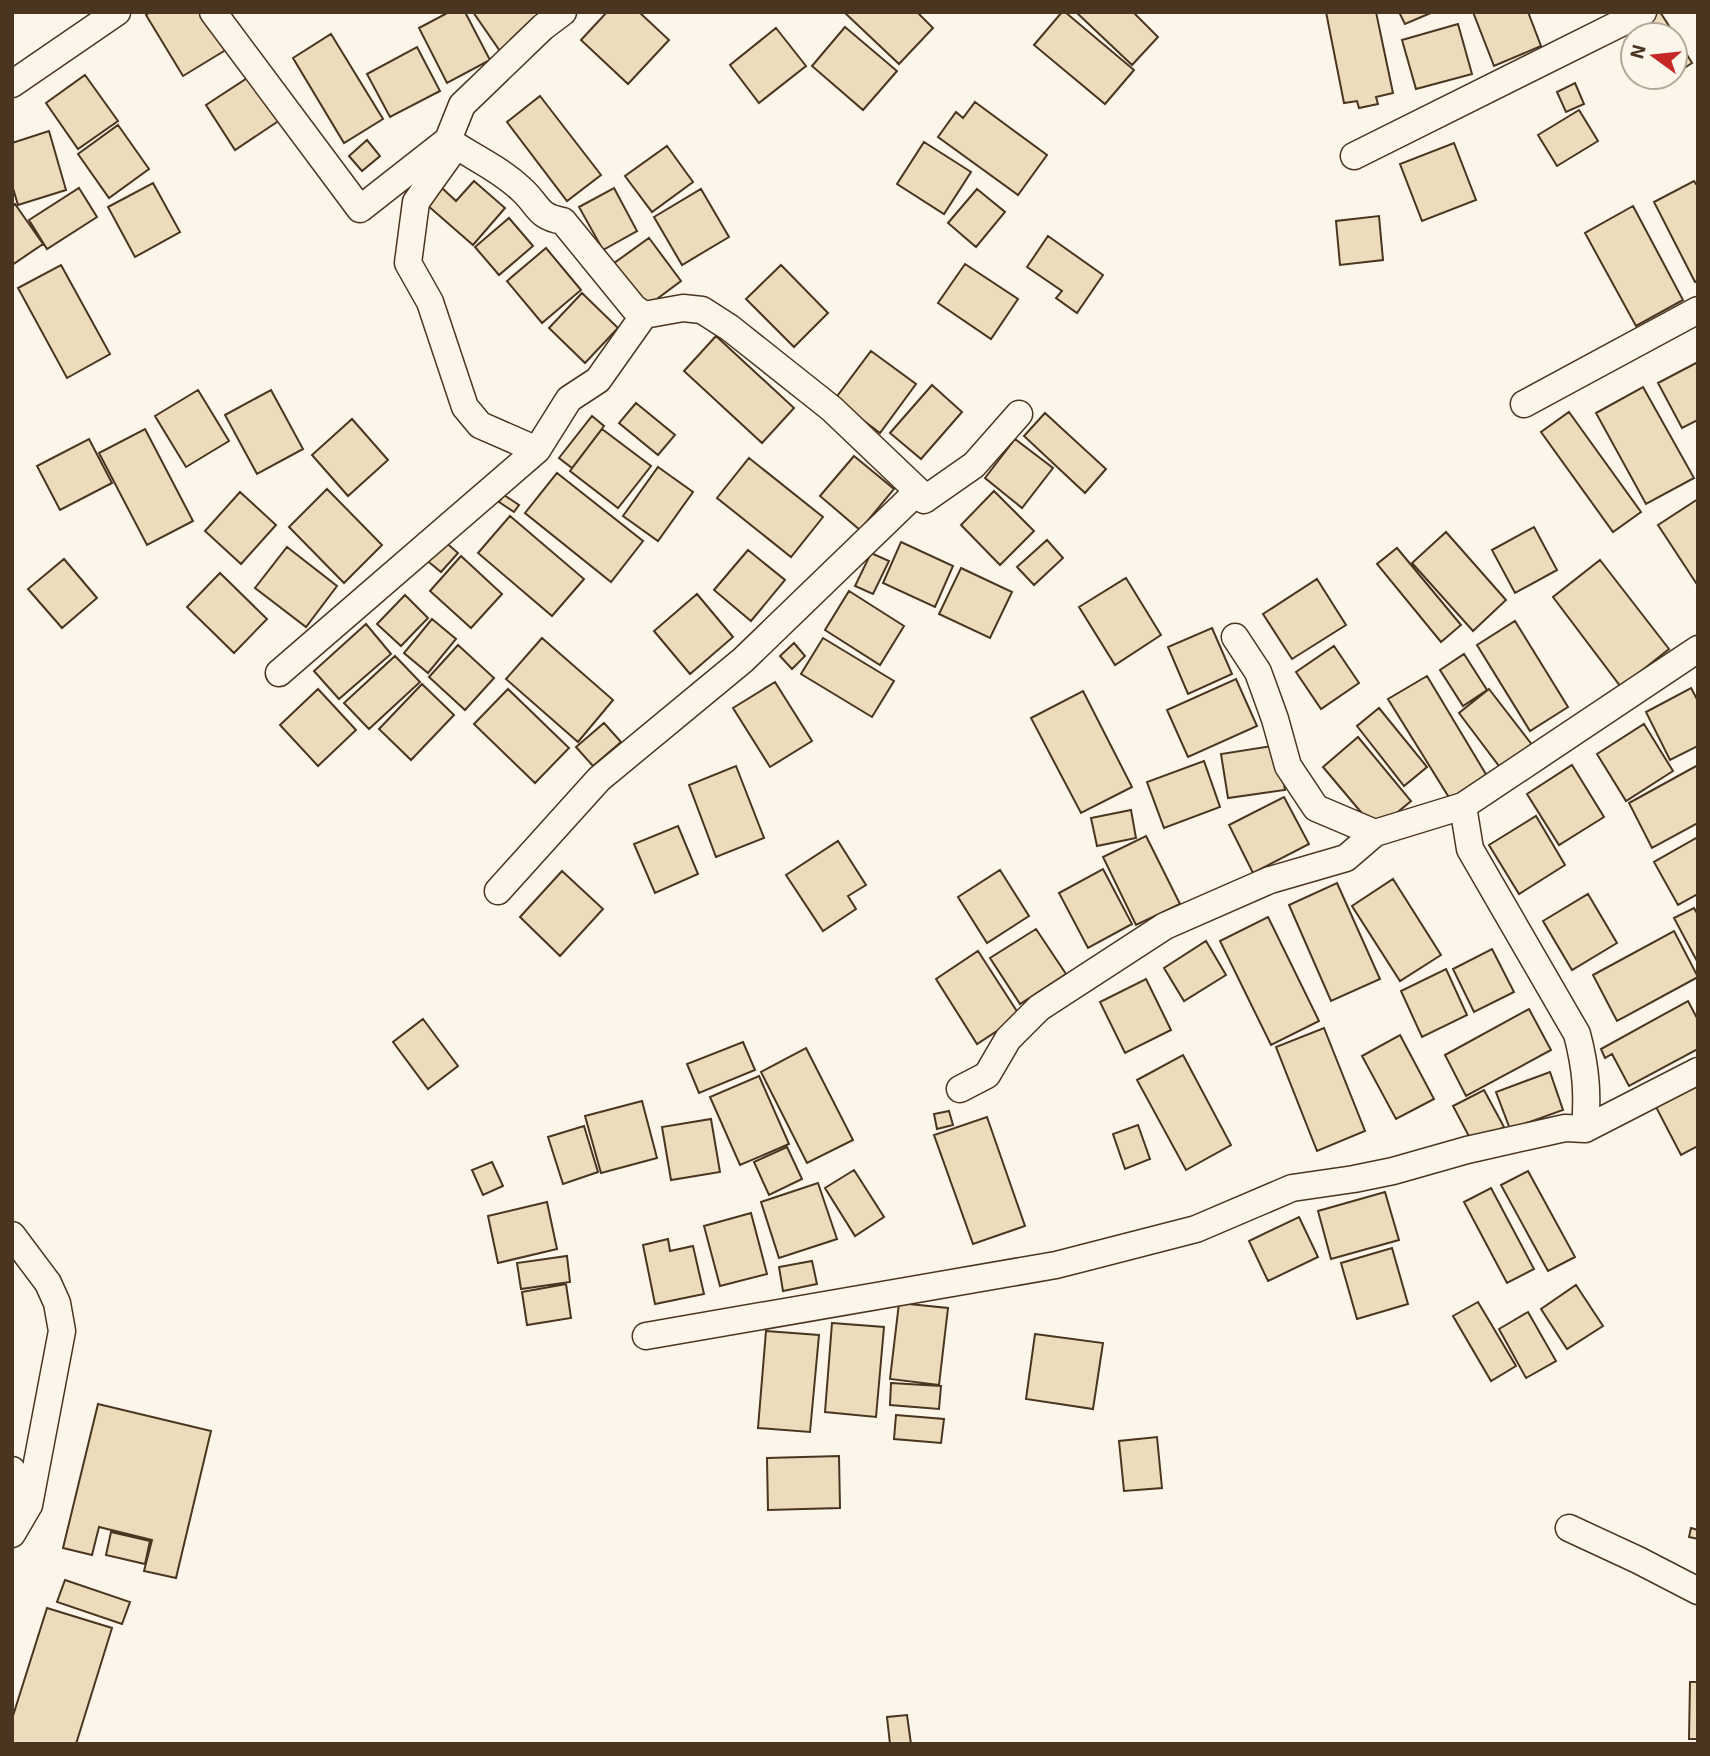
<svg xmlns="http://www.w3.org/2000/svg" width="1710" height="1756" font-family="'Exo 2',sans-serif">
  <rect width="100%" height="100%" fill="#fbf6e9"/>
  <path fill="#ecdcbc" stroke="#4a3520" stroke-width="2" d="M150 12H207L229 48 183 76 146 15Z
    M449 12H465L490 60 447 83 419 28Z
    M473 12H537L542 20 500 51Z
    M607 12H639L669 40 628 84 581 40Z
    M844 12H917L933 28 899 64Z
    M1062 12H1065L1134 70 1105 104 1034 45Z
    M1076 12H1133L1158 37 1132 65Z
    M1326 12H1376L1393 93 1376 97 1378 104 1359 108 1357 101 1344 103Z
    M1399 12H1433L1405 24Z
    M1473 12H1528L1541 46 1494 66Z
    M1656 12H1660L1675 35H1633V44L1625 31Z
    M1458 24 1472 74 1416 89 1402 40Z
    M845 27 897 71 863 110 812 66Z
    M776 28 806 66 759 103 730 65Z
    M331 34 383 119 344 143 293 58Z
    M1675 35 1692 63 1675 74Z
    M417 47 440 91 390 117 367 74Z
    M85 75 118 121 78 149 46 103Z
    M252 75 280 120 235 150 206 105Z
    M1653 77H1670L1658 85Z
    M1575 83 1584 104 1566 112 1557 92Z
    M540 96 601 175 567 201 507 122Z
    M975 102 1047 155 1018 195 938 137 956 112 963 118Z
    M1579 110 1598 141 1557 166 1538 135Z
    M118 125 149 169 109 198 78 154Z
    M49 131 66 190 18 205 12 185V143Z
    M367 140 380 156 362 171 349 156Z
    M924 142 971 172 944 214 897 184Z
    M1454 143 1476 200 1422 221 1400 164Z
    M667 146 693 182 652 212 625 176Z
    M474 181 505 208 473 245 427 205 442 188 456 201Z
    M1694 181 1698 187V281L1695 282 1654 202Z
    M153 183 180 232 135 257 108 207Z
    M79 188 97 217 47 249 29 220Z
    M614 188 637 231 603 250 579 207Z
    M701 189 729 237 682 265 654 217Z
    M977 189 1005 212 976 247 948 223Z
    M15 204 43 244 12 265V207Z
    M1633 206 1683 300 1636 326 1585 233Z
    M1379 216 1383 260 1340 265 1336 221Z
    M509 218 533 246 499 275 475 247Z
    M1048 236 1103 275 1077 313 1056 298 1062 291 1027 267Z
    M649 238 681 281 642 310 610 266Z
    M546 248 581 290 542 323 507 281Z
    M965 264 1018 299 991 339 938 303Z
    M61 265 110 354 67 378 18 288Z
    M781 265 828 313 794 347 746 299Z
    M582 293 618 328 585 363 549 328Z
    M716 336 794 408 762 443 684 371Z
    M871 351 916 384 880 433 835 399Z
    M1698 362V420L1682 428 1658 383Z
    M932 385 962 412 921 459 890 433Z
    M1643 387 1694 478 1646 504 1596 413Z
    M198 390 229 441 186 467 155 416Z
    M271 390 303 449 257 474 225 415Z
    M636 403 675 435 658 455 619 423Z
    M1569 412 1641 512 1613 532 1541 432Z
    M1045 413 1106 469 1085 493 1024 436Z
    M592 416 604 426 572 468 559 458Z
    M352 419 388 460 348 496 312 455Z
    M145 429 193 521 147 545 99 453Z
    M602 429 651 466 618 508 570 471Z
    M89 439 112 483 60 510 37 466Z
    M1015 439 1053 468 1022 508 985 478Z
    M854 456 894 489 860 530 820 496Z
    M749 458 823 517 791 557 717 498Z
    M658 467 693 492 658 541 623 516Z
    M557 473 643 541 611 582 525 513Z
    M327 489 382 545 344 583 289 527Z
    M994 491 1034 531 1000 565 961 525Z
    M240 492 276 525 241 564 205 531Z
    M504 495 519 505 514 512 499 502Z
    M1698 499V586L1658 525Z
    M510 516 584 579 552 616 478 553Z
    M1534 527 1557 570 1515 593 1492 550Z
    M1446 532 1506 600 1473 631 1412 563Z
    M442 539 458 553 441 572 424 558Z
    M1047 540 1063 558 1034 585 1017 567Z
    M901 542 953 566 935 607 883 583Z
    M287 547 337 586 306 627 255 588Z
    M1397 548 1461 625 1441 642 1377 564Z
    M748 550 785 580 751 621 714 590Z
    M871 553 889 561 873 594 855 586Z
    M461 556 502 594 471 628 430 591Z
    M64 559 97 598 62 628 28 589Z
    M1600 560 1669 649 1621 687 1553 597Z
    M961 568 1012 592 990 638 939 614Z
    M220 573 267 619 234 653 187 607Z
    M1126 578 1161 635 1115 665 1079 607Z
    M1317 579 1346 625 1292 659 1263 614Z
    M849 591 904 626 880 665 825 630Z
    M697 594 733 637 690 674 654 631Z
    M405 595 428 618 401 646 377 624Z
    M432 619 456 639 428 673 404 653Z
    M1515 621 1568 707 1530 731 1477 645Z
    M366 624 391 654 339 699 314 671Z
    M1212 628 1232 674 1188 694 1168 647Z
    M542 638 613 700 578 742 506 679Z
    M823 638 894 681 872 717 801 674Z
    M794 643 805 656 792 669 780 656Z
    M458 645 494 678 465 710 429 677Z
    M1334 646 1359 683 1321 709 1296 672Z
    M1464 654 1487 690 1463 706 1440 670Z
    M395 656 420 682 369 729 344 703Z
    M1427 676 1487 776 1450 799 1388 699Z
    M1236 679 1257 726 1188 757 1167 710Z
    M775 682 812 741 770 767 733 708Z
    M422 684 454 715 411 760 379 729Z
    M1691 688 1698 701V746L1670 760 1646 712Z
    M318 689 356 730 318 766 280 725Z
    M508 689 569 748 535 783 474 724Z
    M1489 689 1533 746 1502 770 1459 713Z
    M1083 691 1132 787 1081 813 1031 718Z
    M1379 708 1427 767 1404 786 1357 726Z
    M604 723 621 742 593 766 576 747Z
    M1644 724 1673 771 1626 801 1597 754Z
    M1358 737 1411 801 1376 830 1323 767Z
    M1278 745 1285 790 1228 798 1221 754Z
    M1204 761 1220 807 1164 828 1147 782Z
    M1572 765 1604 817 1559 845 1527 794Z
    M1698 765V823L1652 848 1629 803Z
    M736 766 764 838 716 857 689 785Z
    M1284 797 1309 844 1253 873 1229 825Z
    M1131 810 1136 838 1097 846 1091 818Z
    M1536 816 1565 865 1519 894 1489 845Z
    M678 826 698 874 655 893 634 844Z
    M1146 836 1180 904 1136 925 1103 857Z
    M1698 837V894L1678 905 1654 862Z
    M838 841 866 885 848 896 856 909 823 931 786 875Z
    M1103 869 1132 924 1088 948 1059 893Z
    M1000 870 1029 916 987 943 958 897Z
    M562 871 603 909 560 956 520 917Z
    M1393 879 1441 955 1400 981 1352 906Z
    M1337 883 1380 979 1331 1001 1289 905Z
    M1588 894 1617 943 1572 970 1543 921Z
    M1694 908 1698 915V963L1674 918Z
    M1268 917 1319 1021 1271 1045 1220 941Z
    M1036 929 1066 974 1020 1004 990 958Z
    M1674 931 1698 977 1617 1021 1593 975Z
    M1206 941 1226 975 1184 1001 1164 968Z
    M1492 949 1514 992 1474 1012 1453 969Z
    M978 951 1020 1016 977 1044 936 979Z
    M1446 969 1467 1015 1422 1037 1401 991Z
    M1146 979 1171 1030 1125 1053 1100 1002Z
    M1688 1001 1698 1020V1049L1629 1086 1612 1054 1605 1058 1601 1049Z
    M1529 1009 1551 1050 1466 1096 1445 1055Z
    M423 1019 458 1066 428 1089 393 1042Z
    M1324 1028 1365 1131 1317 1151 1276 1047Z
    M1400 1035 1434 1099 1396 1119 1362 1056Z
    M743 1042 755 1070 699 1093 687 1064Z
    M806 1048 853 1140 807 1163 761 1072Z
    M1183 1055 1231 1145 1186 1170 1137 1080Z
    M1550 1072 1563 1110 1510 1129 1496 1092Z
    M759 1076 789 1144 740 1165 710 1097Z
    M1698 1085V1146L1681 1155 1656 1107Z
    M1484 1090 1504 1127 1473 1144 1453 1106Z
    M642 1101 657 1158 601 1173 585 1116Z
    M949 1111 953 1125 937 1129 934 1114Z
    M987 1117 1025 1226 973 1244 934 1135Z
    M711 1119 720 1172 671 1180 662 1127Z
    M1138 1125 1150 1159 1125 1169 1113 1134Z
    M584 1126 598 1172 563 1184 548 1137Z
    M787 1147 802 1179 769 1195 754 1162Z
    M492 1162 503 1186 483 1195 472 1170Z
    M854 1170 884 1217 855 1236 825 1188Z
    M1528 1171 1575 1257 1548 1271 1501 1185Z
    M818 1183 837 1239 779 1258 761 1202Z
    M1491 1188 1534 1269 1507 1283 1464 1202Z
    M1385 1192 1399 1240 1331 1259 1318 1211Z
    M547 1202 557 1249 498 1263 488 1216Z
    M751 1213 767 1274 720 1286 704 1226Z
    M1299 1217 1318 1257 1268 1281 1249 1241Z
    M668 1239 670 1251 693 1246 704 1294 655 1304 643 1245Z
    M1392 1248 1408 1304 1357 1319 1341 1263Z
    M567 1256 570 1282 521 1289 517 1263Z
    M812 1261 817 1284 783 1291 779 1267Z
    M566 1284 571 1318 527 1325 522 1292Z
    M1576 1285 1603 1326 1567 1349 1541 1309Z
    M1478 1302 1516 1366 1491 1381 1453 1316Z
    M899 1303 948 1308 939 1385 890 1379Z
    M1528 1312 1556 1361 1526 1378 1499 1329Z
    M832 1323 884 1327 876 1417 825 1412Z
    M766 1331 819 1335 810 1432 758 1428Z
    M1035 1334 1103 1343 1093 1409 1026 1399Z
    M891 1383 941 1386 939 1409 890 1405Z
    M98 1404 211 1431 176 1578 144 1571 152 1540 99 1527 92 1555 63 1548Z
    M896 1415 944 1419 941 1443 894 1439Z
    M1157 1437 1162 1488 1124 1491 1119 1441Z
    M839 1456 840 1508 768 1510 767 1458Z
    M1691 1528 1698 1530V1539L1689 1537Z
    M111 1532 150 1541 145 1564 106 1555Z
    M65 1580 130 1602 122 1624 57 1602Z
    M47 1608 112 1628 76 1744H12V1719Z
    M1690 1682H1698V1739H1689Z
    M907 1715 911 1744H890L887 1717Z"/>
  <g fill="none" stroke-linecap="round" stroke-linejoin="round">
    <g stroke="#4a3520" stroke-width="29">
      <path id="minor" d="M213 12 360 209 448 140
        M563 12 543 27 462 105 448 140C472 157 499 168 521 189 539 205 537 217 563 221L634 308 644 315 683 308 702 310 730 328 832 409 918 491 924 500 974 465 1019 414
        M12 84 117 12
        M456 146 416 202 408 263 430 302 465 407 480 425 537 450 569 399 598 380 644 315
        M1354 156 1643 12
        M1524 404 1698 310
        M1235 637 1258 672 1275 719 1288 766 1316 808 1375 833
        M279 673 537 450
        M498 891 599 779 743 660 918 491
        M960 1089 987 1075 1008 1039 1039 1008 1165 926 1270 880 1346 858 1375 833 1463 806 1698 649
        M1585 1129 1698 1071
        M12 1235 48 1283 57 1303 62 1331 29 1505
        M646 1336 1056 1265 1196 1229 1292 1188 1354 1179 1393 1171 1467 1150 1565 1128 1585 1129C1588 1094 1586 1068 1577 1034L1470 849 1463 806
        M12 1470 29 1505 12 1534
        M1569 1528 1638 1560 1698 1591"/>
    </g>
    <use href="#minor" stroke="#fbf6e9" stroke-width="26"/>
  </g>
  <rect width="1710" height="1756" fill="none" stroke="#4a3520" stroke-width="28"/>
  <g transform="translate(1654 56) rotate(285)"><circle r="33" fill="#fbf6e9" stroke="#b4a999" stroke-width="2"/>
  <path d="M0-5L12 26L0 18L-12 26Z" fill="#c62828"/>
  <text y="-10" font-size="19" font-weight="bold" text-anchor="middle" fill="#4a3520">N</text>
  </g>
</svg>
